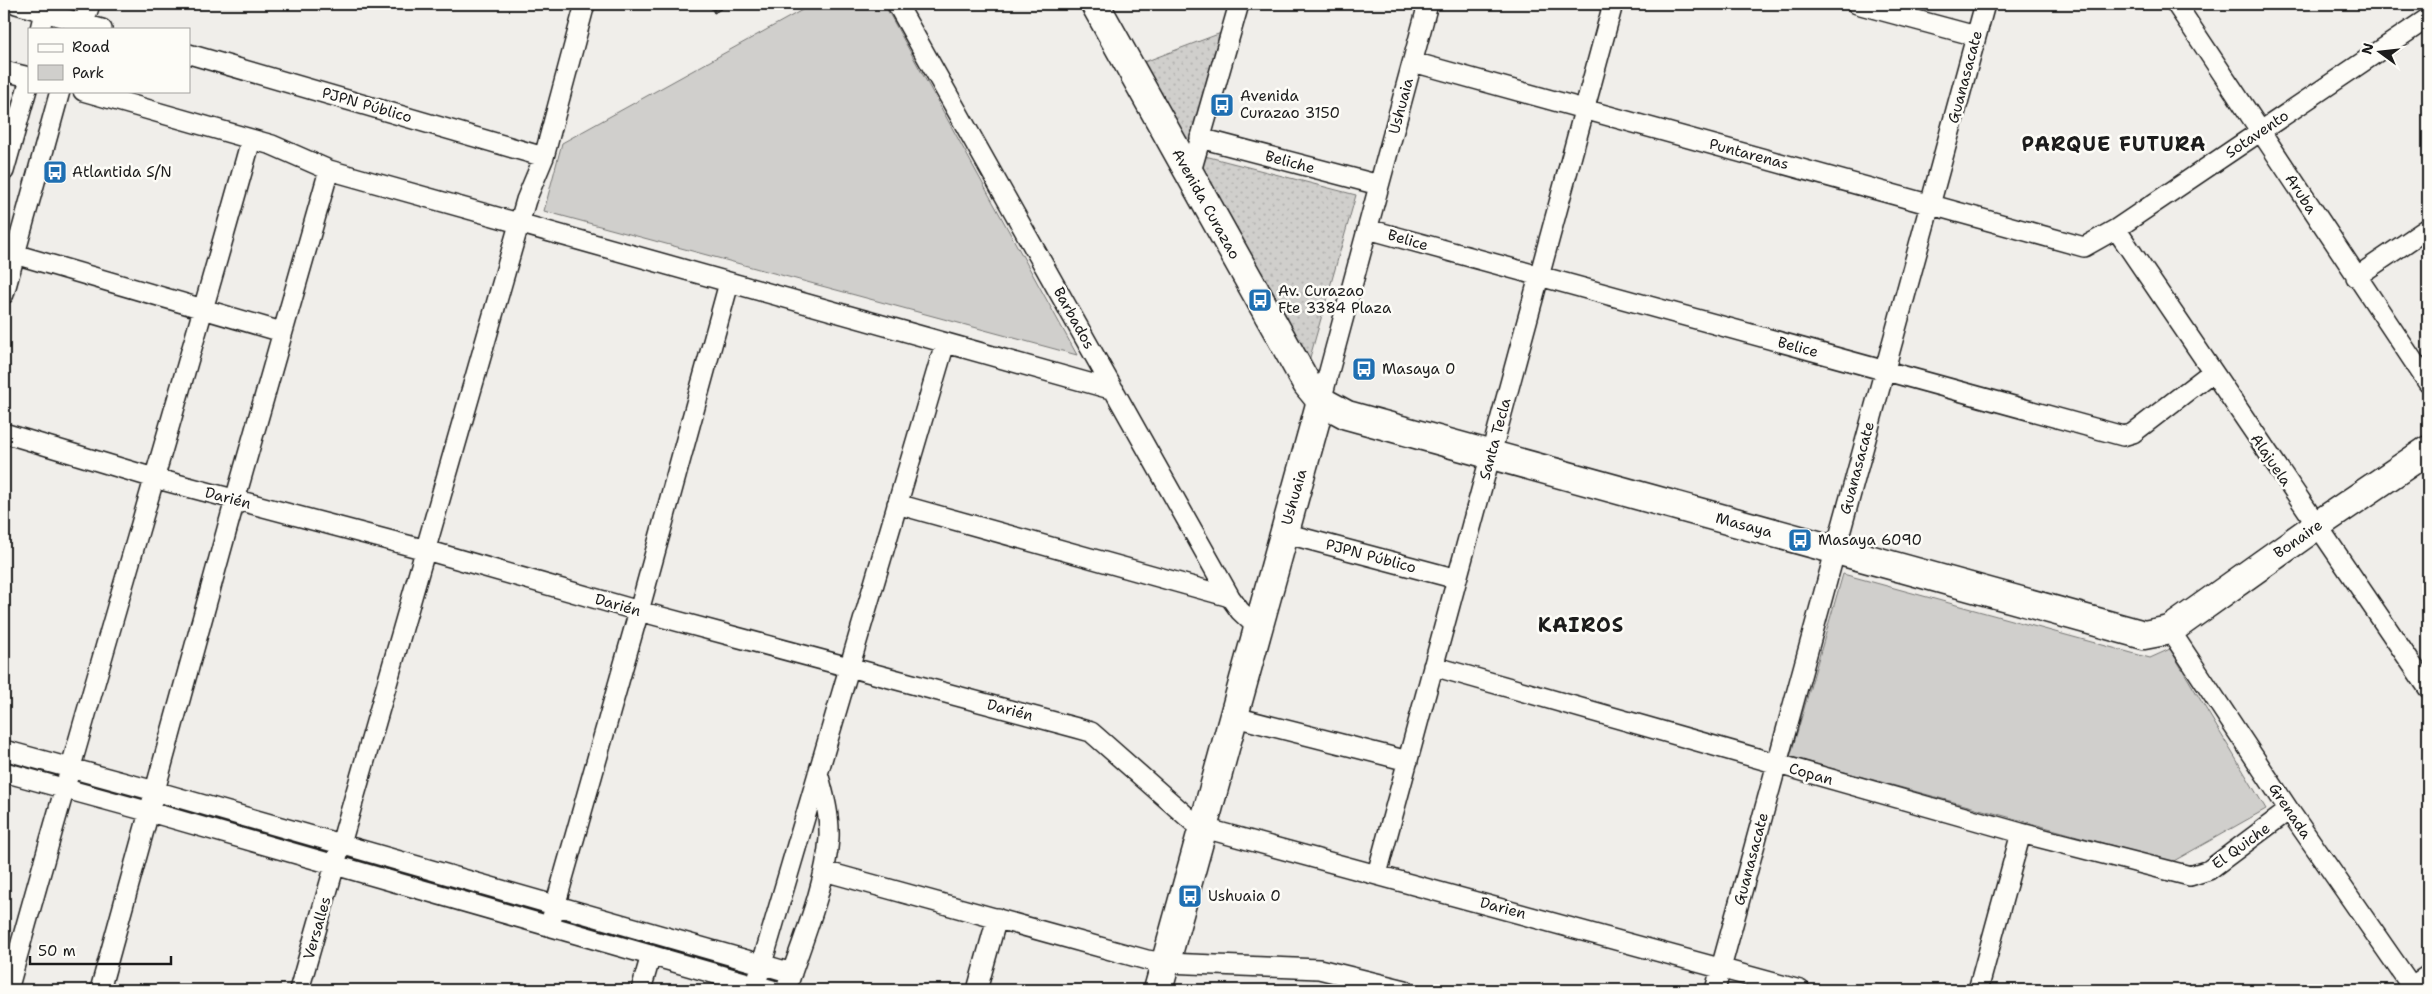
<svg xmlns="http://www.w3.org/2000/svg" width="2432" height="994" font-family="'Shantell Sans',sans-serif">
  <defs>
    <pattern id="grass-dots" width="8" height="8" patternUnits="userSpaceOnUse" patternTransform="scale(1.25)"><rect width="8" height="8" fill="#d0cfcc"/><path d="M2 2h.1M6 6h.1" fill="none" stroke="#b2b1af" stroke-width="1.8" stroke-linecap="round"/></pattern>
  </defs>
  <rect width="100%" height="100%" fill="#f0eeea"/>
  <filter id="ink" filterUnits="userSpaceOnUse"><feTurbulence type="fractalNoise" baseFrequency=".02" numOctaves="2"/><feDisplacementMap in="SourceGraphic" scale="10" xChannelSelector="R" yChannelSelector="G"/><feConvolveMatrix kernelMatrix="1 2 1 2 8 2 1 2 1" color-interpolation-filters="sRGB"/></filter>
  <g filter="url(#ink)">
    <path fill="url(#grass-dots)" stroke="#767674" d="M1221 33 1190 155 1139 64Z
      M1205 156 1356 195 1305 375 1200 173Z"/>
    <path fill="#d0cfcc" stroke="#767674" d="M813 4H884L1077 355 544 211 562 143Z
      M1843 574 2150 658 2170 649 2266 809 2172 862 1790 757Z"/>
    <g fill="none" stroke-linecap="round" stroke-linejoin="round">
      <g stroke="#1c1c1c" stroke-width="22">
        <path id="street" d="M16 4 102 29
          M897 4 1230 597 1240 611 1258 628
          M1857 4 1976 36
          M2176 4 2428 383
          M40 29 46 4
          M82 29 90 4
          M189 54 544 157
          M1413 62 2084 247 2116 229 2428 18
          M4 71 29 77
          M83 91 272 145 329 170 1114 390
          M1200 138 1379 185
          M4 171 29 82
          M1190 175 1239 4
          M1368 229 2123 436 2133 433 2212 372
          M2116 229 2428 688
          M4 251 282 332
          M2356 277 2428 228
          M4 294 60 91
          M1321 401 1428 4
          M4 433 154 478 426 550 639 611 1077 728 1091 732 1099 739 1192 821 1204 828 1800 990
          M897 504 1230 597
          M1284 533 1457 579
          M2170 630 2289 810 2414 990
          M1433 666 2021 833 2190 876 2209 870 2289 810
          M1235 717 1408 761
          M4 750 155 791 792 973
          M4 772 150 812 772 990
          M824 871 1147 960 1166 963 1319 969 1405 990
          M1377 874 1613 4
          M552 917 639 611 729 283
          M758 977 945 343
          M8 990C86 706 172 424 251 140
          M100 990 235 500 329 170
          M299 990 526 200 544 157 585 4
          M641 990 651 955
          M786 990C801 944 826 886 829 838 830 816 824 794 818 773
          M977 990 997 918
          M1715 990 1985 4
          M1978 990 2021 833
          M2406 990 2428 975"/>
      </g>
      <g stroke="#1c1c1c" stroke-width="31">
        <path id="secondary" d="M1095 4 1307 384 1321 401 1347 415 2144 635 2170 630 2316 526 2428 450
          M1158 990 1321 401"/>
      </g>
      <use href="#street" stroke="#fdfcf7" stroke-width="19"/>
      <use href="#secondary" stroke="#fdfcf7" stroke-width="28"/>
    </g>
    <path fill="#a1a09d" stroke="#1c1c1c" d="M709 4H729L714 13Z
      M774 4H788L777 10Z"/>
    <path fill="#83827f" stroke="#1c1c1c" d="M714 4H729L714 13Z
      M777 4H788L777 10Z"/>
  </g>
  <defs>
    <g id="bus-square" transform="scale(1.25)"><rect x="-9" y="-9" width="18" height="18" rx="4" fill="#1f6fb2" stroke="#fdfcf7"/><path d="M-5-6H5V4H4V6H2V4H-2V6H-4V4H-5ZM-3.5-4V0h7V-4ZM-3.5 1.2v1.5H-2V1.2ZM2 1.2v1.5H3.5V1.2Z" fill="#fff"/></g>
  </defs>
  <g fill-rule="evenodd">
    <use href="#bus-square" x="1222" y="105"/>
    <use href="#bus-square" x="55" y="172"/>
    <use href="#bus-square" x="1260" y="300"/>
    <use href="#bus-square" x="1364" y="369"/>
    <use href="#bus-square" x="1800" y="540"/>
    <use href="#bus-square" x="1190" y="896"/>
  </g>
  <g text-anchor="middle" stroke-width="5" stroke-linejoin="round" paint-order="stroke">
    <g font-size="15" fill="#1c1c1c" stroke="#fdfcf7">
      <text transform="translate(1965 77) rotate(-75)" y="5">Guanasacate</text>
      <text transform="translate(367 105) rotate(16)" y="5">PJPN Público</text>
      <text transform="translate(1401 106) rotate(-75)" y="5">Ushuaia</text>
      <text transform="translate(2257 134) rotate(-34)" y="5">Sotavento</text>
      <text transform="translate(1749 154) rotate(15)" y="5">Puntarenas</text>
      <text transform="translate(1290 162) rotate(15)" y="5">Beliche</text>
      <text transform="translate(2301 194) rotate(57)" y="5">Aruba</text>
      <text transform="translate(1206 204) rotate(61)" y="5">Avenida Curazao</text>
      <text transform="translate(1408 240) rotate(16)" y="5">Belice</text>
      <text transform="translate(1074 318) rotate(61)" y="5">Barbados</text>
      <text transform="translate(1798 347) rotate(15)" y="5">Belice</text>
      <text transform="translate(1495 439) rotate(-75)" y="5">Santa Tecla</text>
      <text transform="translate(2271 460) rotate(56)" y="5">Alajuela</text>
      <text transform="translate(1857 468) rotate(-75)" y="5">Guanasacate</text>
      <text transform="translate(1294 497) rotate(-74)" y="5">Ushuaia</text>
      <text transform="translate(228 498) rotate(15)" y="5">Darién</text>
      <text transform="translate(1744 525) rotate(15)" y="5">Masaya</text>
      <text transform="translate(2298 539) rotate(-35)" y="5">Bonaire</text>
      <text transform="translate(1371 556) rotate(15)" y="5">PJPN Público</text>
      <text transform="translate(618 605) rotate(16)" y="5">Darién</text>
      <text transform="translate(1010 710) rotate(15)" y="5">Darién</text>
      <text transform="translate(1811 774) rotate(16)" y="5">Copan</text>
      <text transform="translate(2290 811) rotate(56)" y="5">Grenada</text>
      <text transform="translate(2241 846) rotate(-36)" y="5">El Quiche</text>
      <text transform="translate(1751 859) rotate(-75)" y="5">Guanasacate</text>
      <text transform="translate(1503 908) rotate(15)" y="5">Darien</text>
      <text transform="translate(317 928) rotate(-74)" y="5">Versalles</text>
    </g>
    <g font-size="15" fill="#1c1c1c" stroke="#fdfcf7" text-anchor="start">
      <text x="1240" y="101">Avenida<tspan x="1240" dy="17">Curazao 3150</tspan></text>
      <text x="72" y="177">Atlantida S/N</text>
      <text x="1278" y="296">Av. Curazao<tspan x="1278" dy="17">Fte 3384 Plaza</tspan></text>
      <text x="1382" y="374">Masaya 0</text>
      <text x="1818" y="545">Masaya 6090</text>
      <text x="1208" y="901">Ushuaia 0</text>
    </g>
    <g font-size="20" font-weight="bold" letter-spacing="1" fill="#1c1c1c" stroke="#fdfcf7">
      <text x="2114" y="151">PARQUE FUTURA</text>
      <text x="1581" y="632">KAIROS</text>
    </g>
  </g>
  <rect width="2432" height="994" fill="none" stroke="#fdfcf7" stroke-width="20"/>
  <rect x="10" y="10" width="2412" height="974" fill="none" stroke="#1c1c1c" stroke-width="2" filter="url(#ink)"/>
  <rect x="28" y="28" width="162" height="65" fill="#fdfcf7" stroke="#a3a29f"/>
  <rect x="38" y="44" width="25" height="8" fill="#fdfcf7" stroke="#a3a29f"/>
  <text x="72" y="52" font-size="15" fill="#1c1c1c">Road</text>
  <rect x="38" y="65" width="25" height="15" fill="#d0cfcc" stroke="#a3a29f"/>
  <text x="72" y="78" font-size="15" fill="#1c1c1c">Park</text>
  <g transform="translate(2380 52) rotate(285)" stroke="#fdfcf7" stroke-width="4" paint-order="stroke">
  <path d="M0-4L9 19L0 12L-9 19Z" fill="#1c1c1c"/>
  <text y="-8" font-size="14" font-weight="bold" text-anchor="middle" fill="#1c1c1c">N</text>
  </g>
  <path d="M30 956v8h141v-8" fill="none" stroke="#1c1c1c" stroke-width="2.5"/>
  <text x="38" y="956" font-size="15" fill="#1c1c1c" stroke="#fdfcf7" stroke-width="4" paint-order="stroke">50 m</text>
</svg>
